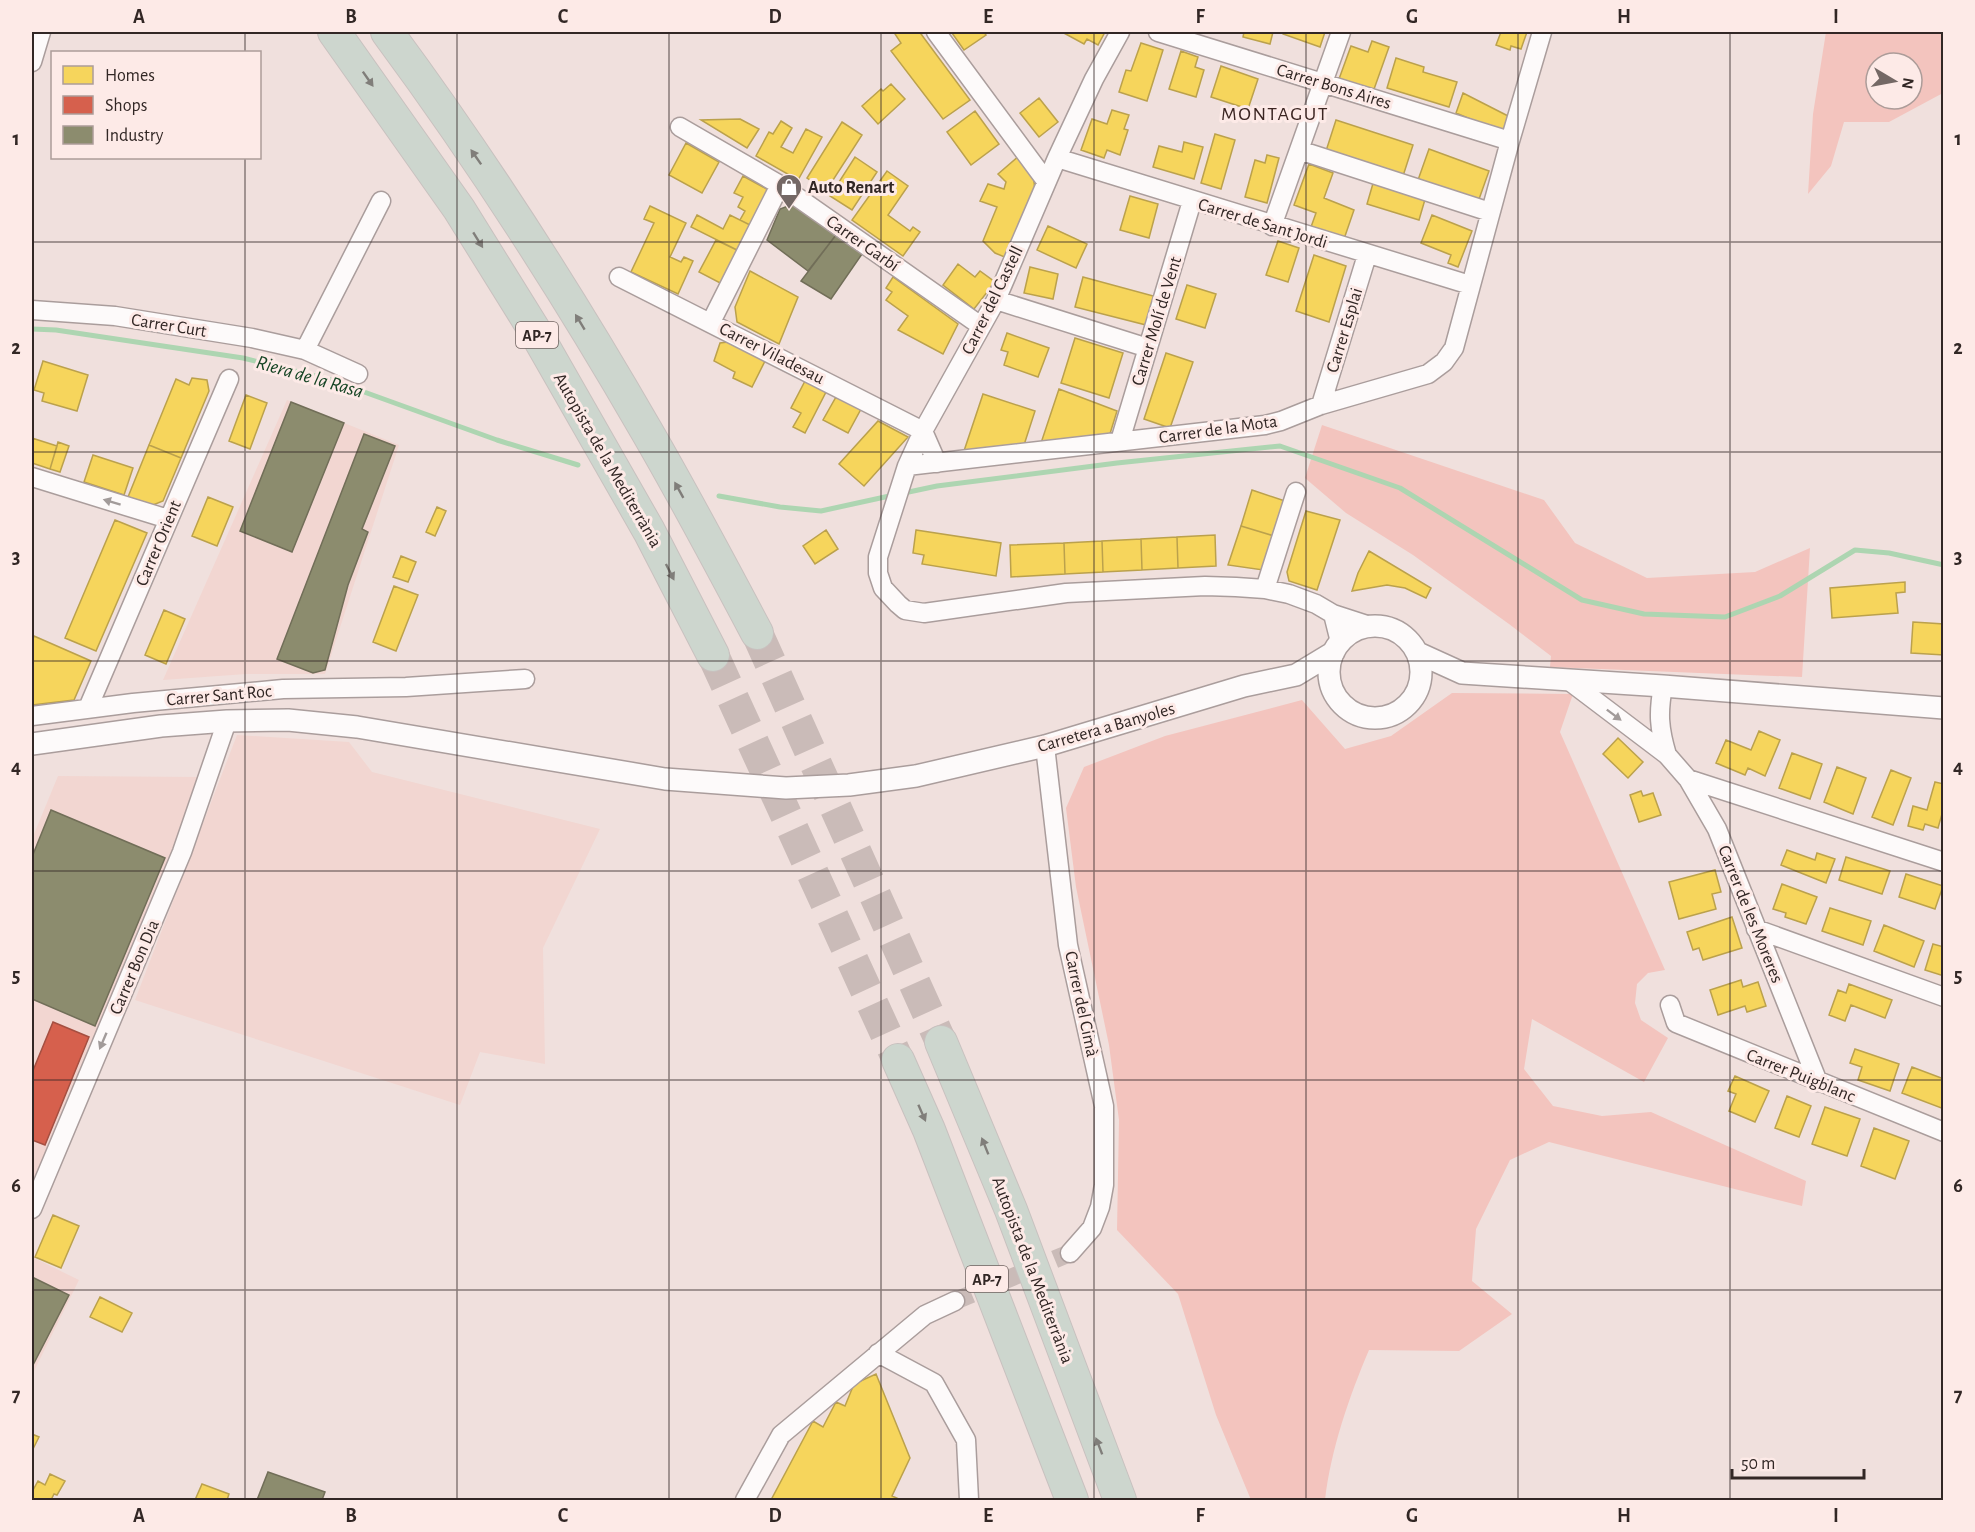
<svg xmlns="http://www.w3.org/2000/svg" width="1975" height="1532" font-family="'Alegreya Sans',sans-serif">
  <rect width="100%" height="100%" fill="#f0e0dd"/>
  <path fill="#f2d6d1" d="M287 400 399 445 325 674H246L163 680Z
    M237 735 349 742 372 772 600 829 543 948 545 1064 480 1052 460 1105 135 1000Z
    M58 776 202 777 176 854 32 1193V839Z
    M32 1257 79 1280 32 1375Z"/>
  <path fill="#f3c4be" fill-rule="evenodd" d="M1826 32H1943V93L1889 122H1844L1831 166 1808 194 1813 114ZM1876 63H1912V99H1876Z
    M1322 425 1544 500 1575 543 1647 578 1755 572 1810 548 1802 677 1550 667 1551 656 1509 624 1413 555 1346 513 1305 478Z
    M1452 693 1573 694 1560 732 1665 970 1648 973 1637 984 1635 1003 1641 1020 1668 1038 1644 1082 1532 1019 1524 1069 1553 1106 1602 1116 1651 1112 1806 1181 1802 1206 1549 1142 1510 1160 1476 1229 1472 1281 1512 1314 1459 1351 1369 1350C1349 1397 1331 1449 1325 1500H1251L1216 1415 1178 1294 1117 1230 1119 1120 1109 1045 1076 887 1066 808 1084 767 1165 736 1302 700 1345 749 1391 736Z"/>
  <path fill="#f6d55c" stroke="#bba14c" stroke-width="1.5" d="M896 32H925L921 34 970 100 943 119 891 51 901 43 895 34Z
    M954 32H984L986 35 964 50 952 33Z
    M1062 32H1105L1098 45 1087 39 1084 44Z
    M1244 32H1273L1270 44 1243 37Z
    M1283 32H1325L1320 47 1283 34Z
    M1501 32H1527L1521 49 1511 46 1510 50 1496 45Z
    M1372 41 1389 47 1373 92 1339 79 1351 46 1368 52Z
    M1141 43 1163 50 1147 101 1119 92 1126 70 1131 71Z
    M1181 51 1198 57 1195 67 1204 70 1196 97 1169 89Z
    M1396 58 1424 67 1423 72 1457 82 1449 107 1387 88Z
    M1221 66 1258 79 1248 109 1211 97Z
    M891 84 905 99 878 124 862 106 881 89 883 91Z
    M1463 93 1512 118 1510 128 1501 132 1456 113Z
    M1039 98 1058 122 1039 137 1020 113Z
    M1112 110 1129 115 1124 129 1128 130 1120 155 1107 150 1104 158 1081 150 1092 119 1107 124Z
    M975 111 999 144 971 165 947 132Z
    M740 119 759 129 747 148 701 120Z
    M1336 120 1413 145 1403 176 1326 151Z
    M781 121 792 128 781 147 793 153 806 129 822 137 798 180 756 156 769 132 773 134Z
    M842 122 862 135 826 191 807 178Z
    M1215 134 1235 140 1221 189 1201 183Z
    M1184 142 1203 147 1194 179 1153 167 1159 146 1182 152Z
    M686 143 719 162 702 193 669 175Z
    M1429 149 1489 171 1478 202 1418 180Z
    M1267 155 1279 158 1267 203 1245 197 1255 160 1265 163Z
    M1019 156 1033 174 1035 190 1007 258 995 253 983 241 997 207 980 201 988 184 1004 189 1006 182 998 174Z
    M855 157 877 172 852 210 830 196Z
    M1309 164 1333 173 1324 198 1354 210 1344 239 1311 227 1316 213 1294 205Z
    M887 171 908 186 888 215 910 231 913 227 920 232 903 256 852 220Z
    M743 176 772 192 754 227 740 220 745 211 738 207 743 197 734 193Z
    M1374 180 1426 196 1419 220 1367 204Z
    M1130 196 1158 204 1149 238 1120 230Z
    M650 206 686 223 670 257 681 262 684 257 693 261 678 294 631 272 654 223 644 219Z
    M697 215 723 229 730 215 754 227 741 252 691 227Z
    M1432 215 1472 231 1458 267 1448 263 1451 255 1421 243Z
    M1048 226 1087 244 1076 268 1037 250Z
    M716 240 741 252 724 285 699 272Z
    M1278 241 1299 248 1288 282 1266 275Z
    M1314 255 1346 266 1329 322 1296 311Z
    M958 264 975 277 980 271 995 282 974 309 943 285Z
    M1030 267 1058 274 1053 299 1024 293Z
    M750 271 798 297 779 344 737 322 735 307Z
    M893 277 958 324 943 354 898 330 908 316 886 300 892 292 886 288Z
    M1083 277 1157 297 1150 326 1075 307Z
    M1187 285 1216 294 1205 328 1176 319Z
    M1007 333 1049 348 1038 377 1004 365 1008 352 1001 350Z
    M1075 338 1123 353 1109 398 1061 383Z
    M728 342 765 361 752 387 733 378 735 372 714 361 720 343Z
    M1166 353 1193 362 1170 428 1144 419Z
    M43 361 88 375 77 411 42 401 44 393 34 390Z
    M192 378 207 380 209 391 181 458 149 445 176 379 189 385Z
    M805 381 826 392 805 433 793 427 801 413 791 408Z
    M1059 389 1117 411 1109 437 1040 446Z
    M983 394 1035 411 1024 445 964 451Z
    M246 395 267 403 250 449 229 441Z
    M836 397 861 409 848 433 823 420Z
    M878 421 908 437 864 486 839 464Z
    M32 438 57 446 50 469 32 463Z
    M58 442 69 446 60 472 50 469Z
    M149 445 181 458 163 501 153 505 128 497Z
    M93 455 133 468 124 495 84 482Z
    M1252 490 1285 501 1274 536 1241 526Z
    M208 497 233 507 217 546 192 536Z
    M437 507 446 511 435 536 426 532Z
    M1306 511 1340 520 1317 590 1289 581 1287 572Z
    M115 520 147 533 96 651 65 638Z
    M1241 526 1274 536 1263 570 1228 565Z
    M826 530 838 549 815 564 803 546Z
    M916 530 1001 543 996 576 922 564 924 555 913 553Z
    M1215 535 1216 566 1178 568 1177 537Z
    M1177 537 1178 568 1142 570 1141 539Z
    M1141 539 1142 570 1103 572 1102 541Z
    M1102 541 1103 572 1065 574 1064 543Z
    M1064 543 1065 574 1011 577 1010 545Z
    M1369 551 1431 588 1426 598 1405 588 1387 585 1352 591 1358 573Z
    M401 556 416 562 408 582 393 577Z
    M1905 582V592L1896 593 1898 613 1832 618 1830 588Z
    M394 586 418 595 396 651 373 642Z
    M164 610 185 619 166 664 145 655Z
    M1913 622 1944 624V655L1911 653Z
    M34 636 91 661 74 700 32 705V642Z
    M1759 731 1780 740 1765 776 1748 768 1745 775 1716 763 1726 740 1751 750Z
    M1618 738 1643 762 1628 778 1603 754Z
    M1792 753 1822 764 1810 799 1779 788Z
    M1837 767 1866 778 1853 814 1824 802Z
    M1891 770 1911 778 1893 825 1872 817Z
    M1935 782 1944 784V807L1938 828 1925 824 1923 830 1908 826 1913 806 1927 810Z
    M1641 791 1643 796 1653 793 1661 815 1639 822 1630 795Z
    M1787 850 1815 860 1817 853 1835 859 1826 883 1781 865Z
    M1846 857 1890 871 1882 894 1839 880Z
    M1715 870 1721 892 1712 894 1716 909 1679 919 1669 882Z
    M1906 874 1943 886 1935 909 1899 897Z
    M1782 884 1817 897 1806 924 1785 917 1786 913 1773 909Z
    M1830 908 1871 921 1863 945 1822 931Z
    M1732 917 1742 948 1703 960 1699 948 1693 950 1687 932Z
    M1884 925 1924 941 1914 967 1874 951Z
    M1933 944 1944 947V976L1925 970Z
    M1741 980 1743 987 1758 982 1766 1006 1747 1012 1745 1006 1718 1015 1710 990Z
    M1849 984 1892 1000 1885 1018 1851 1005 1845 1021 1829 1015 1838 990 1846 993Z
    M1855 1049 1899 1064 1890 1091 1858 1080 1862 1067 1850 1063Z
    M1912 1067 1944 1079V1109L1902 1093Z
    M1735 1076 1769 1091 1755 1122 1729 1111 1736 1094 1728 1091Z
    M1787 1096 1811 1106 1799 1137 1775 1128Z
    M1825 1107 1860 1119 1847 1156 1812 1144Z
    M1874 1128 1909 1141 1895 1179 1861 1166Z
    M53 1215 79 1226 61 1268 35 1257Z
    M100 1297 132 1313 122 1332 90 1317Z
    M876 1374 910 1458 892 1496 901 1500H771L813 1421 823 1427 836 1402 845 1406 854 1384Z
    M32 1434 39 1437 32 1451Z
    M50 1474 65 1481 57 1495 54 1494 51 1500H32V1492L38 1481 45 1485Z
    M202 1484 229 1494 227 1500H195Z"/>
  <path fill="#d6604d" stroke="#a54f41" stroke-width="1.5" d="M53 1022 89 1037 45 1145 32 1140V1073Z"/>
  <path fill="#8c8c6e" stroke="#716e58" stroke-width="1.5" d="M793 204 836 235 808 271 767 240 780 209Z
    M836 235 862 254 831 299 801 281Z
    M291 402 344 423 292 552 240 531Z
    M364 434 395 446 362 529 368 532 348 585 325 670 313 673 277 659Z
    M51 810 165 858 95 1026 32 999V857Z
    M32 1277 69 1295 32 1367Z
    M268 1472 325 1492 322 1500H257Z"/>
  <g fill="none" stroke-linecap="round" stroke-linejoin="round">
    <path stroke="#add5b1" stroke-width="5" d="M32 329 56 330 243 358 331 380 497 440 578 465
      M904 493 937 486 1117 463 1280 446 1400 488 1582 600 1644 614 1725 617 1780 596 1855 550 1889 553 1944 565
      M719 496 780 507 821 511 894 495"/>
    <path stroke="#cabbb8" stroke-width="18" stroke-dasharray="18 9" stroke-linecap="butt" d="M955 1301 1070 1253"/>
    <path stroke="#cabbb8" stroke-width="32" stroke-dasharray="32 16" stroke-linecap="butt" d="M757 633 941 1042
      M713 655 898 1060"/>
    <g stroke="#aa9d9c" stroke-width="21">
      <path id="minor" d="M936 32 1046 181
        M1120 32 1094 79 1057 158 996 300 923 431 907 466 878 557V573L883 588 898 604 905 610 924 613 1066 593 1205 586 1236 587 1265 589 1289 594 1316 604 1333 614 1370 626
        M1158 32 1510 141
        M32 62 41 32
        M680 127 780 185 981 326
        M1299 150 1490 212
        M1057 158 1470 285
        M1272 226 1341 32
        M619 277 923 431 937 463
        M996 300 1148 348
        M32 310 115 316 252 338 305 350 358 374
        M711 322 780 185
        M305 350 381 201
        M1321 405 1367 255
        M1120 441 1192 201
        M907 466 1265 425 1281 421 1321 405 1428 374 1444 362 1454 348 1510 141 1542 32
        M32 477 168 519
        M1265 589 1296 492
        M1333 614 1340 642
        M1568 680 1667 755 1688 779 1717 829 1818 1082
        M1663 686C1658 713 1659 728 1667 755
        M88 708 229 379
        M32 716 133 703 283 689 406 687 525 679
        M1045 746 1068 945 1104 1106V1185L1100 1207 1092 1228 1070 1253
        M1688 779 1944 862
        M1756 929 1944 997
        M1670 1005 1676 1023 1944 1132
        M32 1209 182 852 227 721
        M878 1353 934 1383 966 1440 969 1500
        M745 1500 781 1435 925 1315 955 1301"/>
    </g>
    <g stroke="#aa9d9c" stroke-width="24">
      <path id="tertiary" d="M1329 672a46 46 0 1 1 92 0a46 46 0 1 1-92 0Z
        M1418 653 1462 673 1663 686 1944 708
        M32 744 161 726 227 721 288 720 357 727 665 779 786 788 849 785 916 776 1045 746 1244 686 1296 675 1334 652"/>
    </g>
    <g stroke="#c8c1bf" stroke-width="34">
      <path id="motorway" d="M334 32 459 209 533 328 649 531 713 655
        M387 32C481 159 567 293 646 430 685 497 721 565 757 633
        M941 1042 1011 1210 1120 1500
        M898 1060 929 1130 1072 1500"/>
    </g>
    <use href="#minor" stroke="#fdfafa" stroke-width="18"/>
    <use href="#tertiary" stroke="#fdfafa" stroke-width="21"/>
    <use href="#motorway" stroke="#cdd6ce" stroke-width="32"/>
  </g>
  <defs><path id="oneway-solid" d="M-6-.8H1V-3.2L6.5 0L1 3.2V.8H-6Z" transform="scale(1.5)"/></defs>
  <g fill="#807e7a">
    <use href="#oneway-solid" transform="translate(368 79) rotate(55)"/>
    <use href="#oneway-solid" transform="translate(476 157) rotate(-125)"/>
    <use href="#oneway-solid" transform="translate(478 240) rotate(58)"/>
    <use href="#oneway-solid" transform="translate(580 322) rotate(-121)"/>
    <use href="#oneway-solid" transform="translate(679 490) rotate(-119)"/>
    <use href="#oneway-solid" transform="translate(670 572) rotate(63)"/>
    <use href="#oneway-solid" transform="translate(922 1113) rotate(66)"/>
    <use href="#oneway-solid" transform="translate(985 1146) rotate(-112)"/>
    <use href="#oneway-solid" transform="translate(1099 1446) rotate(-111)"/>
  </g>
  <g fill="#a29b9a">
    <use href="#oneway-solid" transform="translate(112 502) rotate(-163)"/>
    <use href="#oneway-solid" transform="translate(1614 715) rotate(37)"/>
    <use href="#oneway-solid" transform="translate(103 1041) rotate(113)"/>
  </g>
  <path fill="none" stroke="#322725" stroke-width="1.5" stroke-opacity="0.55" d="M245 32V52M457 32V1500M669 32V1500M881 32V1500M1094 32V1500M1306 32V1500M1518 32V1500M1730 32V1500M245 158V1500M32 242H1944M32 452H1944M32 661H1944M32 871H1944M32 1080H1944M32 1290H1944"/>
  <defs>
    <g id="shop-pin" transform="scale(1.35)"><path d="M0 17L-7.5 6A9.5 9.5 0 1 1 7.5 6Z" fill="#746865" stroke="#fdeae7"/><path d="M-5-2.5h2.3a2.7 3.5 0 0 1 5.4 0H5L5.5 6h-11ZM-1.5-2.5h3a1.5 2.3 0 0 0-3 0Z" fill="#fff"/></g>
  </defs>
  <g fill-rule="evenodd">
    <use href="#shop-pin" x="789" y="187"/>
  </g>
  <g text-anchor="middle" stroke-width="6" stroke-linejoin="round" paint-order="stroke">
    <g fill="#fdeae7" stroke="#6f625f" stroke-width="1.5">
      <rect x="516" y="322" width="42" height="26" rx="4.5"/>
      <rect x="966" y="1266" width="42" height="26" rx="4.5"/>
    </g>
    <g font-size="16" font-weight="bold" fill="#322725">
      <text x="537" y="341">AP-7</text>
      <text x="987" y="1285">AP-7</text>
    </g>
    <g font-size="18" fill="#322725" stroke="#fdeae7">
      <text transform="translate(1334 86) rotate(17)" y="6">Carrer Bons Aires</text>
      <text transform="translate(1263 223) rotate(17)" y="6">Carrer de Sant Jordi</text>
      <text transform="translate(863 243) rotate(35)" y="6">Carrer Garbí</text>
      <text transform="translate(992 300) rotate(-64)" y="6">Carrer del Castell</text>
      <text transform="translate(1156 321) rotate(-73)" y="6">Carrer Molí de Vent</text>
      <text transform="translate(169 325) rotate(9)" y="6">Carrer Curt</text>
      <text transform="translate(1344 330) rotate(-73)" y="6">Carrer Esplai</text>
      <text transform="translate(772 353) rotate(27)" y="6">Carrer Viladesau</text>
      <text transform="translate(1218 429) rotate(-8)" y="6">Carrer de la Mota</text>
      <text transform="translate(608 460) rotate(60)" y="6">Autopista de la Mediterrània</text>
      <text transform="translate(158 543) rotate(-67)" y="6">Carrer Orient</text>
      <text transform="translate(219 695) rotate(-5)" y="6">Carrer Sant Roc</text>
      <text transform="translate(1106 727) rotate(-16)" y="6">Carretera a Banyoles</text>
      <text transform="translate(1751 914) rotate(68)" y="6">Carrer de les Moreres</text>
      <text transform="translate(134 967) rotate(-67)" y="6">Carrer Bon Dia</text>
      <text transform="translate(1082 1004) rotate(78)" y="6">Carrer del Cimà</text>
      <text transform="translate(1801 1075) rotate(22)" y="6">Carrer Puigblanc</text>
      <text transform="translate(1033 1270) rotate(69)" y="6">Autopista de la Mediterrània</text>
    </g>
    <g font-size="18" font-weight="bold" fill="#322725" stroke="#fdeae7" text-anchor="start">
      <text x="808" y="193">Auto Renart</text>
    </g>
    <g font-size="20" letter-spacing="1.5" fill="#3b2522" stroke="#fdeae7">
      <text x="1275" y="120">MONTAGUT</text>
    </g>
    <g font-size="20" font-style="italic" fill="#154423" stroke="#fdeae7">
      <text transform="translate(310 376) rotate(16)" y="7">Riera de la Rasa</text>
    </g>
  </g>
  <rect width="1975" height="1532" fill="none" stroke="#fdeae7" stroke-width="66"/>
  <rect x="51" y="51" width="210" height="108" fill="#fdeae7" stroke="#ac9c99" stroke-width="1.5"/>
  <rect x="63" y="66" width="30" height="18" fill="#f6d55c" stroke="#ac9c99" stroke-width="1.5"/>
  <text x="105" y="81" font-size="18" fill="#322725">Homes</text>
  <rect x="63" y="96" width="30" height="18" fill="#d6604d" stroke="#ac9c99" stroke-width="1.5"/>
  <text x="105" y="111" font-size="18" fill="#322725">Shops</text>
  <rect x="63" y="126" width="30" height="18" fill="#8c8c6e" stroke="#ac9c99" stroke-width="1.5"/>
  <text x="105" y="141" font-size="18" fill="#322725">Industry</text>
  <g transform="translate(1894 81) rotate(100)"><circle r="28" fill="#fdeae7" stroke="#ac9c99" stroke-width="1.5"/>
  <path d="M0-4.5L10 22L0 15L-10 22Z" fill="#746865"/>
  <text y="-9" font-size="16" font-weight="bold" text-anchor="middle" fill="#322725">N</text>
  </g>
  <path d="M1732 1469v9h132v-9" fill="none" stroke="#322725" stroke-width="3"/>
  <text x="1741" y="1469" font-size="18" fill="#322725" stroke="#fdeae7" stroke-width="4.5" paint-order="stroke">50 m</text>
  <rect x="33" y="33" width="1909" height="1466" fill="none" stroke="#322725" stroke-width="2"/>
  <g font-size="20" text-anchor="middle" font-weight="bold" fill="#322725">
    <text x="139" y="23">A</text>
    <text x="351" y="23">B</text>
    <text x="563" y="23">C</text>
    <text x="775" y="23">D</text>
    <text x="988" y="23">E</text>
    <text x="1200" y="23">F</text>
    <text x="1412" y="23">G</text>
    <text x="1624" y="23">H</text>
    <text x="1836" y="23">I</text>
    <text x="16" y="145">1</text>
    <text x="1958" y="145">1</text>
    <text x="16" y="354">2</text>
    <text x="1958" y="354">2</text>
    <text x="16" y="563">3</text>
    <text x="1958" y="563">3</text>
    <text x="16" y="773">4</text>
    <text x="1958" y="773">4</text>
    <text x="16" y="982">5</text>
    <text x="1958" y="982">5</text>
    <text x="16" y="1192">6</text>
    <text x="1958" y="1192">6</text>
    <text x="16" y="1401">7</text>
    <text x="1958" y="1401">7</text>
    <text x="139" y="1522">A</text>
    <text x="351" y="1522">B</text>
    <text x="563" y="1522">C</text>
    <text x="775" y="1522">D</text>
    <text x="988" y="1522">E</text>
    <text x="1200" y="1522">F</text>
    <text x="1412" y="1522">G</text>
    <text x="1624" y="1522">H</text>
    <text x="1836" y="1522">I</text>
  </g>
</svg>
